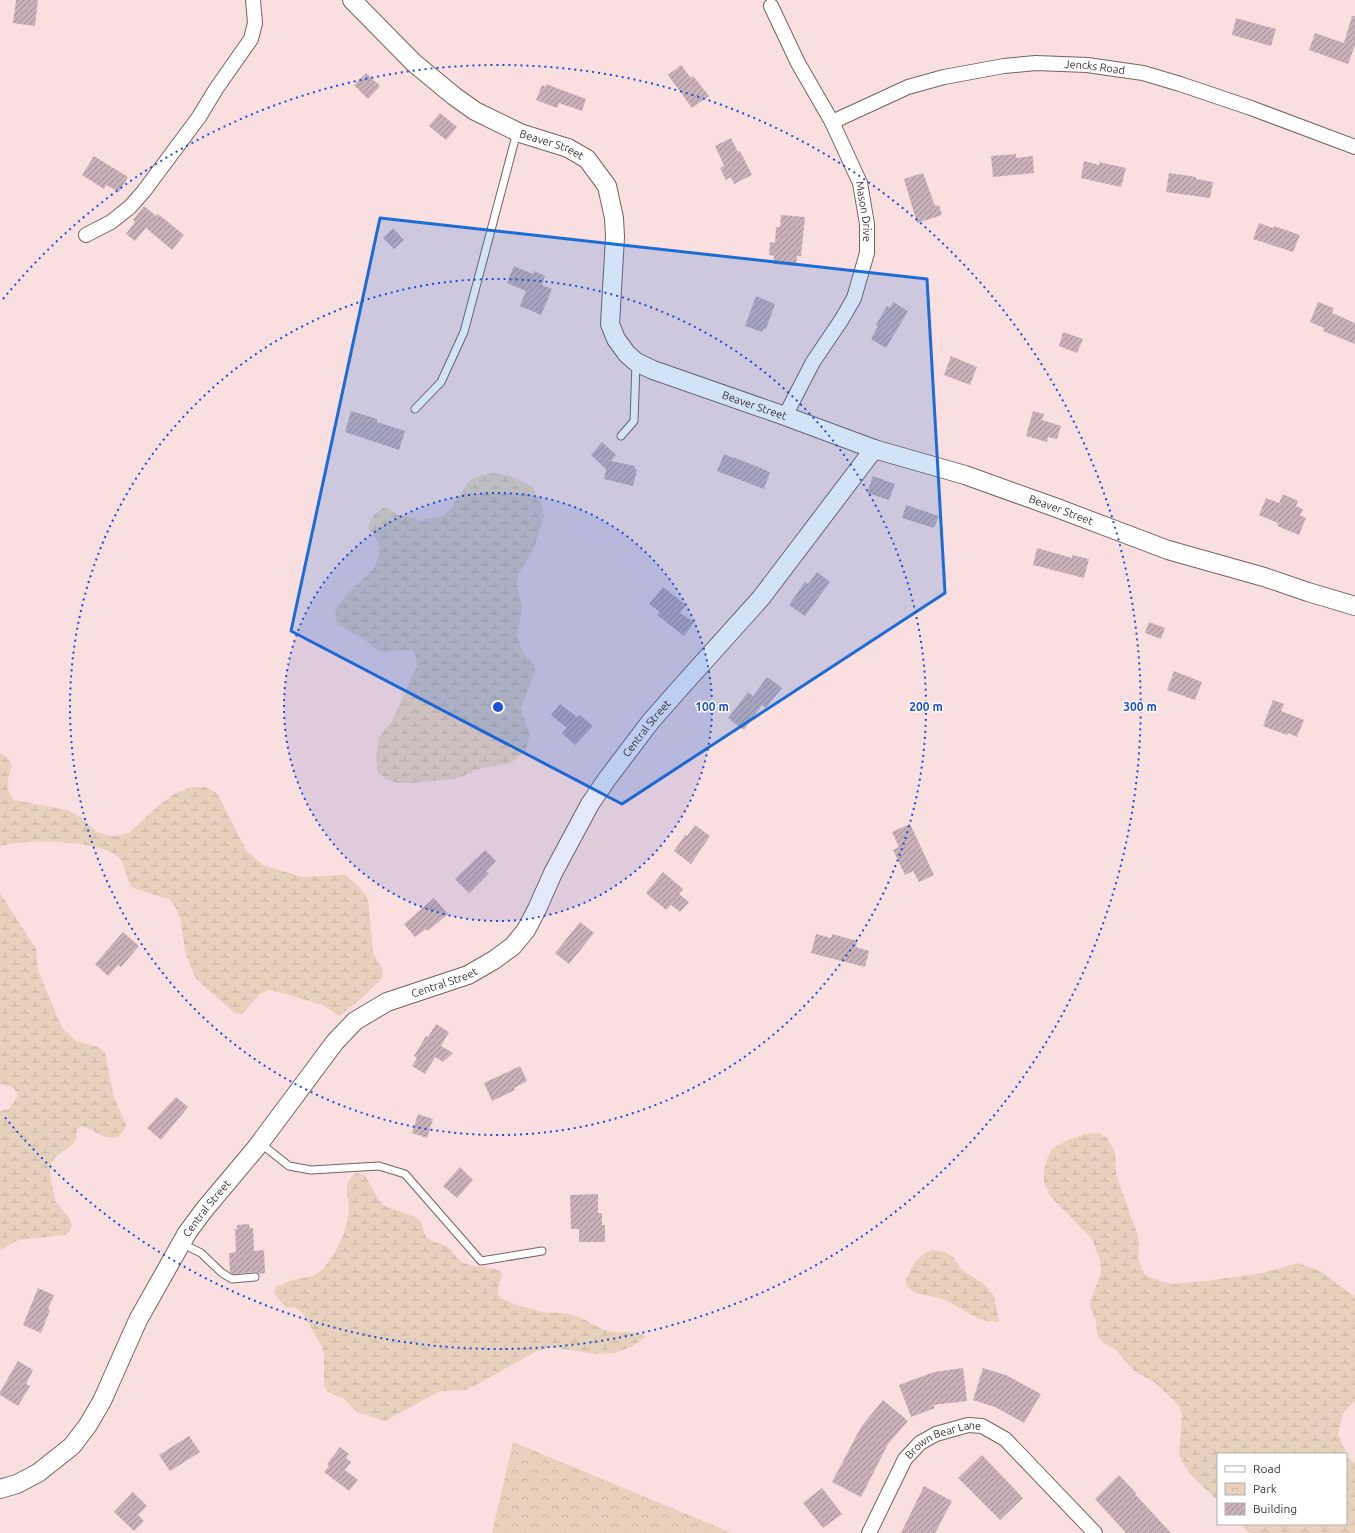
<svg xmlns="http://www.w3.org/2000/svg" width="1355" height="1533" font-family="Ubuntu,sans-serif">
  <defs>
    <pattern id="wetland-marsh" width="20" height="14" patternUnits="userSpaceOnUse"><rect width="20" height="14" fill="#e6d1bd"/><path d="M1 5h8M5 5V1M11 12h8M15 12V8" fill="none" stroke="#c6b4a3"/></pattern>
    <pattern id="park-crowns" width="20" height="18" patternUnits="userSpaceOnUse"><rect width="20" height="18" fill="#e6d1bd"/><path d="M2 6a3 3 0 1 1 6 0M12 15a3 3 0 1 1 6 0" fill="none" stroke="#c6b4a3"/></pattern>
    <pattern id="building-hatch" width="6" height="6" patternUnits="userSpaceOnUse"><rect width="6" height="6" fill="#c8b1b9"/><path d="M-1 1l2-2M0 6l6-6M5 7l2-2" fill="none" stroke="#a49197"/></pattern>
  </defs>
  <rect width="100%" height="100%" fill="#f9dfdf"/>
  <path fill="url(#wetland-marsh)" d="M492 473 508 475 531 486 541 502 544 517 534 548 518 575 517 585 522 607 517 635 523 653 534 664 535 672 521 708 523 717 530 734 526 751 511 763 481 768 456 779 410 783H397L386 779 378 772 376 757 379 737 391 723 417 666 415 652C403 646 391 655 379 651 374 650 369 643 365 640 357 635 346 631 339 624 323 607 364 581 373 569 377 563 380 554 379 546 378 540 372 533 368 528 370 518 375 514 383 508L389 509 398 515 421 520 443 516 450 510 469 481 480 476Z
    M0 753 7 757 12 765C8 779 4 788 14 800L67 810 79 816 97 832 111 836 121 835 130 832 158 806 176 793 192 787H205L217 793 246 850 263 865 302 877 346 875 360 888 368 899 373 951C376 962 383 963 383 977L363 997 339 1016 323 1005 279 992 268 990 260 994 242 1014 235 1013 196 979 186 955 180 918 175 906 169 899 133 888C124 879 128 867 119 858 102 839 23 839 0 846Z
    M0 893 36 949 38 970 62 1028 76 1041 98 1047 105 1053 114 1098 126 1125C116 1152 98 1129 80 1126L77 1129 76 1140 71 1146 56 1156 51 1163 50 1173 55 1201 70 1219 72 1226 69 1232 65 1235 19 1240 0 1250V1111L9 1109 18 1096C16 1086 9 1086 0 1084Z
    M1099 1133 1107 1138 1115 1152 1116 1174 1139 1239 1138 1259 1145 1275 1160 1281 1172 1284 1205 1281 1262 1273 1298 1263 1320 1271 1354 1296 1355 1299V1401L1343 1413 1338 1434 1347 1455 1355 1464V1533H1250L1241 1524H1346V1454H1218V1501L1189 1473 1179 1455 1182 1415 1179 1405 1154 1382 1134 1371 1115 1349 1103 1343 1097 1334 1096 1321 1090 1307 1092 1296 1101 1273 1100 1261 1092 1239 1050 1196 1044 1183V1171L1047 1159 1052 1149 1068 1140 1085 1134Z
    M357 1173 365 1175 377 1197 383 1205 417 1218C423 1223 422 1230 426 1237 430 1242 440 1243 446 1246 452 1249 455 1257 460 1261 471 1268 489 1265 502 1272 502 1278 495 1291 499 1296 503 1302 534 1310 542 1312 552 1313 563 1312 573 1315 588 1319 599 1331 615 1332 625 1334 637 1329 645 1337L633 1346 614 1353 596 1354 551 1347 537 1351 467 1390 440 1391 385 1421 357 1412 343 1398 328 1392 324 1385V1354L322 1347 302 1312 296 1308 287 1307 281 1302 274 1293 276 1287C282 1285 287 1281 293 1280 303 1277 314 1278 322 1270 335 1256 349 1228 349 1209 349 1202 346 1194 347 1187 348 1181 351 1175 357 1173Z
    M934 1250 947 1253 954 1258 962 1270 984 1284 994 1296 999 1322C974 1322 964 1308 942 1299 930 1294 910 1297 905 1282 911 1269 918 1252 934 1250Z"/>
  <path fill="url(#park-crowns)" d="M513 1442 732 1533H492Z"/>
  <path fill="url(#building-hatch)" d="M16 0H38L35 26 13 23Z
    M1352 16H1355V45L1348 64 1309 50 1315 33 1344 43Z
    M1236 18 1276 29 1271 46 1232 35Z
    M681 65 691 78 693 76 709 96 692 108 668 75Z
    M366 73 380 86 368 99 354 85Z
    M546 84 586 99 582 111 559 103 557 108 536 100 542 85 546 87Z
    M440 113 457 127 446 140 429 126Z
    M731 138 738 152 740 151 752 175 734 184 731 177 726 180 720 168 724 166 715 146Z
    M1016 154V158L1033 156 1034 173 993 177 991 156Z
    M94 156 128 177 119 192 106 185 104 189 82 175Z
    M1084 161 1099 165V162L1126 168 1121 187 1081 178Z
    M923 173 935 206 939 205 942 215 917 223 904 179Z
    M1169 173 1196 177V179L1213 182 1210 198 1166 192Z
    M144 206 156 216 158 214 184 235 172 250 146 228 135 241 126 234 135 222 133 220Z
    M781 215 805 217 801 256H797L796 266 773 264 774 256 769 255 770 242 775 243 776 227H780Z
    M1259 223 1273 228 1274 226 1300 235 1293 252 1253 239Z
    M393 228 404 240 394 249 383 238Z
    M514 266 533 274 534 271 545 276 542 285 552 289 541 315 520 306 526 291 507 283Z
    M756 296 775 304 766 329 764 328 762 332 745 326Z
    M893 302 908 311 886 348 871 339 878 326 876 325 887 306 890 308Z
    M1318 302 1334 308 1332 313 1355 323V344L1323 331 1324 328 1310 322Z
    M1063 332 1083 339 1077 353 1059 346Z
    M951 356 977 367 970 385 944 375Z
    M351 411 377 419V422L405 431 399 450 345 432Z
    M1033 411 1044 414 1042 420 1061 426 1057 439 1048 437 1047 442 1026 436Z
    M602 442 616 455 611 461 635 466V469L637 470 633 486 604 479 606 469 591 455Z
    M724 454 733 458V457L770 472 764 489 717 471Z
    M873 476 895 484 889 500 867 493Z
    M1283 494 1298 501 1296 506 1303 509 1300 515 1306 518 1299 535 1277 526 1278 523 1259 515 1266 498 1279 503Z
    M906 505 939 516 934 528 902 518Z
    M1037 548 1072 558V555L1089 559 1084 578 1033 565Z
    M817 572 830 582 805 616 789 605 805 582 808 584Z
    M663 587 686 605 680 613 694 622 684 636 657 615 660 612 649 604Z
    M1149 622 1165 628 1161 639 1145 633Z
    M1174 671 1202 682 1195 700 1167 690Z
    M767 677 782 688 766 708 762 705 744 730 728 718 748 692 753 696Z
    M1273 700 1284 704 1281 711 1304 720 1297 737 1288 733 1287 735 1263 726Z
    M560 704 577 717 580 715 593 726 575 745 562 733 567 728 551 715Z
    M910 824 934 875 919 882 913 871 905 875 893 850 899 847 892 832Z
    M695 825 710 836 691 864 674 851 685 835 687 836Z
    M485 850 496 861 486 871 489 873 469 893 455 879Z
    M663 872 683 889 679 894 689 902 680 912 671 905 666 910 646 893Z
    M434 898 448 914 428 931 426 929 415 937 404 924Z
    M580 922 594 933 569 964 555 953Z
    M123 932 139 946 121 967 118 965 108 976 95 964Z
    M816 934 831 938 832 934 857 941 856 947 869 951 865 967 811 953Z
    M436 1024 449 1032 441 1046 453 1053 443 1062 435 1057 425 1074 412 1066 417 1058 414 1056 426 1036 428 1037Z
    M520 1066 527 1081 514 1088 515 1090 492 1101 484 1083Z
    M176 1097 188 1107 161 1140 147 1128Z
    M418 1114 433 1119 427 1138 412 1133Z
    M460 1167 473 1180 457 1198 443 1186Z
    M598 1194V1213H602V1225H605V1242H579V1229H571L570 1195Z
    M249 1224 250 1228H253L254 1251 264 1250 265 1273 259 1274 255 1272 233 1274 230 1272 229 1253 236 1252 235 1229H237V1225Z
    M38 1288 54 1295 48 1309 50 1310 41 1333 23 1325Z
    M18 1361 33 1370 26 1384 30 1386 18 1406 0 1395V1392Z
    M963 1368 967 1401 933 1405 935 1408 911 1417 899 1385 934 1372Z
    M983 1368 1006 1375 1041 1394 1024 1423 995 1407 973 1400Z
    M883 1400 908 1421 888 1444 861 1497 832 1482 861 1427Z
    M189 1436 200 1452 170 1471 159 1455Z
    M340 1447 349 1454 346 1458 351 1462 345 1470 358 1480 349 1491 324 1472 329 1466 327 1464Z
    M982 1455 1023 1498 1000 1520 958 1478Z
    M1119 1475 1136 1493 1135 1494 1171 1533H1126L1095 1499Z
    M924 1486 952 1501 935 1533H901Z
    M822 1488 842 1514 823 1528 803 1503Z
    M133 1492 147 1506 138 1515 144 1521 134 1531 114 1512Z"/>
  <g fill="none" stroke-linecap="round" stroke-linejoin="round">
    <g stroke="#776261" stroke-width="9">
      <path id="service" d="M415 409 441 382 464 332 517 132
        M621 436 634 421 636 363
        M260 1143 289 1166 311 1170 379 1166 405 1174 481 1261 542 1251
        M181 1243 201 1253 222 1273 232 1279 255 1277"/>
    </g>
    <g stroke="#776261" stroke-width="16">
      <g id="minor">
        <path id="s1" d="M771 6 798 63 832 122 860 183 867 224V253L854 298 842 319 813 362 785 416"/>
        <path id="s2" d="M832 122 908 87 944 77 1004 66 1036 63 1087 65 1143 73 1180 84 1251 108 1355 147"/>
        <path d="M86 235 111 222 130 207 144 191 199 117 216 89 251 39 255 23 253 0"/>
        <path id="s3" d="M869 1533 905 1459 920 1443 936 1434 968 1425 982 1426 1005 1439 1095 1533"/>
      </g>
    </g>
    <g stroke="#776261" stroke-width="20">
      <g id="tertiary">
        <path id="s4" d="M352 0 414 63 454 96 475 111 520 133 568 148 587 159 607 186 614 218 615 237 610 324 616 339 627 354 636 362 653 370 785 416 874 449 965 475 1057 508 1168 550 1264 577 1308 592 1355 606"/>
        <path id="s5" d="M0 1489 17 1484 38 1473 72 1446 88 1425 102 1401 138 1320 187 1233 204 1210 256 1148 335 1042 355 1021 387 1002 468 975 494 960 513 946 526 930 537 909 553 873 590 804 607 779 651 721 681 687 761 598 874 449"/>
      </g>
    </g>
    <use href="#service" stroke="#fff" stroke-width="7"/>
    <use href="#minor" stroke="#fff" stroke-width="14"/>
    <use href="#tertiary" stroke="#fff" stroke-width="18"/>
  </g>
  <path fill="#1c6cd7" fill-opacity="0.2" stroke="#1c6cd7" stroke-width="3" stroke-linejoin="round" d="M380 218 927 279 945 593 622 804 291 631Z"/>
  <circle cx="498" cy="707" r="214" fill="#1d4ed8" fill-opacity=".12"/>
  <g fill="none" stroke="#1d4ed8" stroke-width="2" stroke-dasharray="2 4">
    <circle cx="498" cy="707" r="214"/>
    <circle cx="498" cy="707" r="428"/>
    <path d="M3 299A642 642 0 1 1 3 1115"/>
  </g>
  <g text-anchor="middle" stroke-width="3" stroke-linejoin="round" paint-order="stroke">
    <g font-size="11" fill="#3c3232" stroke="#fff">
      <text dy="4" stroke="none"><textPath href="#s2" startOffset="273">Jencks Road</textPath></text>
      <text dy="4" stroke="none"><textPath href="#s4" startOffset="250">Beaver Street</textPath></text>
      <text dy="4" stroke="none"><textPath href="#s1" startOffset="227">Mason Drive</textPath></text>
      <text dy="4" stroke="none"><textPath href="#s4" startOffset="634">Beaver Street</textPath></text>
      <text dy="4" stroke="none"><textPath href="#s4" startOffset="958">Beaver Street</textPath></text>
      <text dy="4" stroke="none"><textPath href="#s5" startOffset="1031">Central Street</textPath></text>
      <text dy="4" stroke="none"><textPath href="#s5" startOffset="696">Central Street</textPath></text>
      <text dy="4" stroke="none"><textPath href="#s5" startOffset="359">Central Street</textPath></text>
      <text dy="4" stroke="none"><textPath href="#s3" startOffset="127">Brown Bear Lane</textPath></text>
    </g>
  </g>
  <circle cx="498" cy="707" r="6" fill="#1d4ed8" stroke="#fff" stroke-width="2"/>
  <g font-size="12" text-anchor="middle" font-weight="bold" fill="#1d4ed8" stroke="#fff" stroke-width="3" stroke-linejoin="round" paint-order="stroke">
    <text x="712" y="711">100 m</text>
    <text x="926" y="711">200 m</text>
    <text x="1140" y="711">300 m</text>
  </g>
  <rect x="1217" y="1453" width="130" height="72" fill="#ffffff" stroke="#b1adad"/>
  <rect x="1225" y="1466" width="20" height="6" fill="#ffffff" stroke="#b1adad"/>
  <text x="1253" y="1473" font-size="12" fill="#3c3232">Road</text>
  <rect x="1225" y="1483" width="20" height="12" fill="url(#park-crowns)" stroke="#b1adad"/>
  <text x="1253" y="1493" font-size="12" fill="#3c3232">Park</text>
  <rect x="1225" y="1503" width="20" height="12" fill="url(#building-hatch)" stroke="#b1adad"/>
  <text x="1253" y="1513" font-size="12" fill="#3c3232">Building</text>
</svg>
